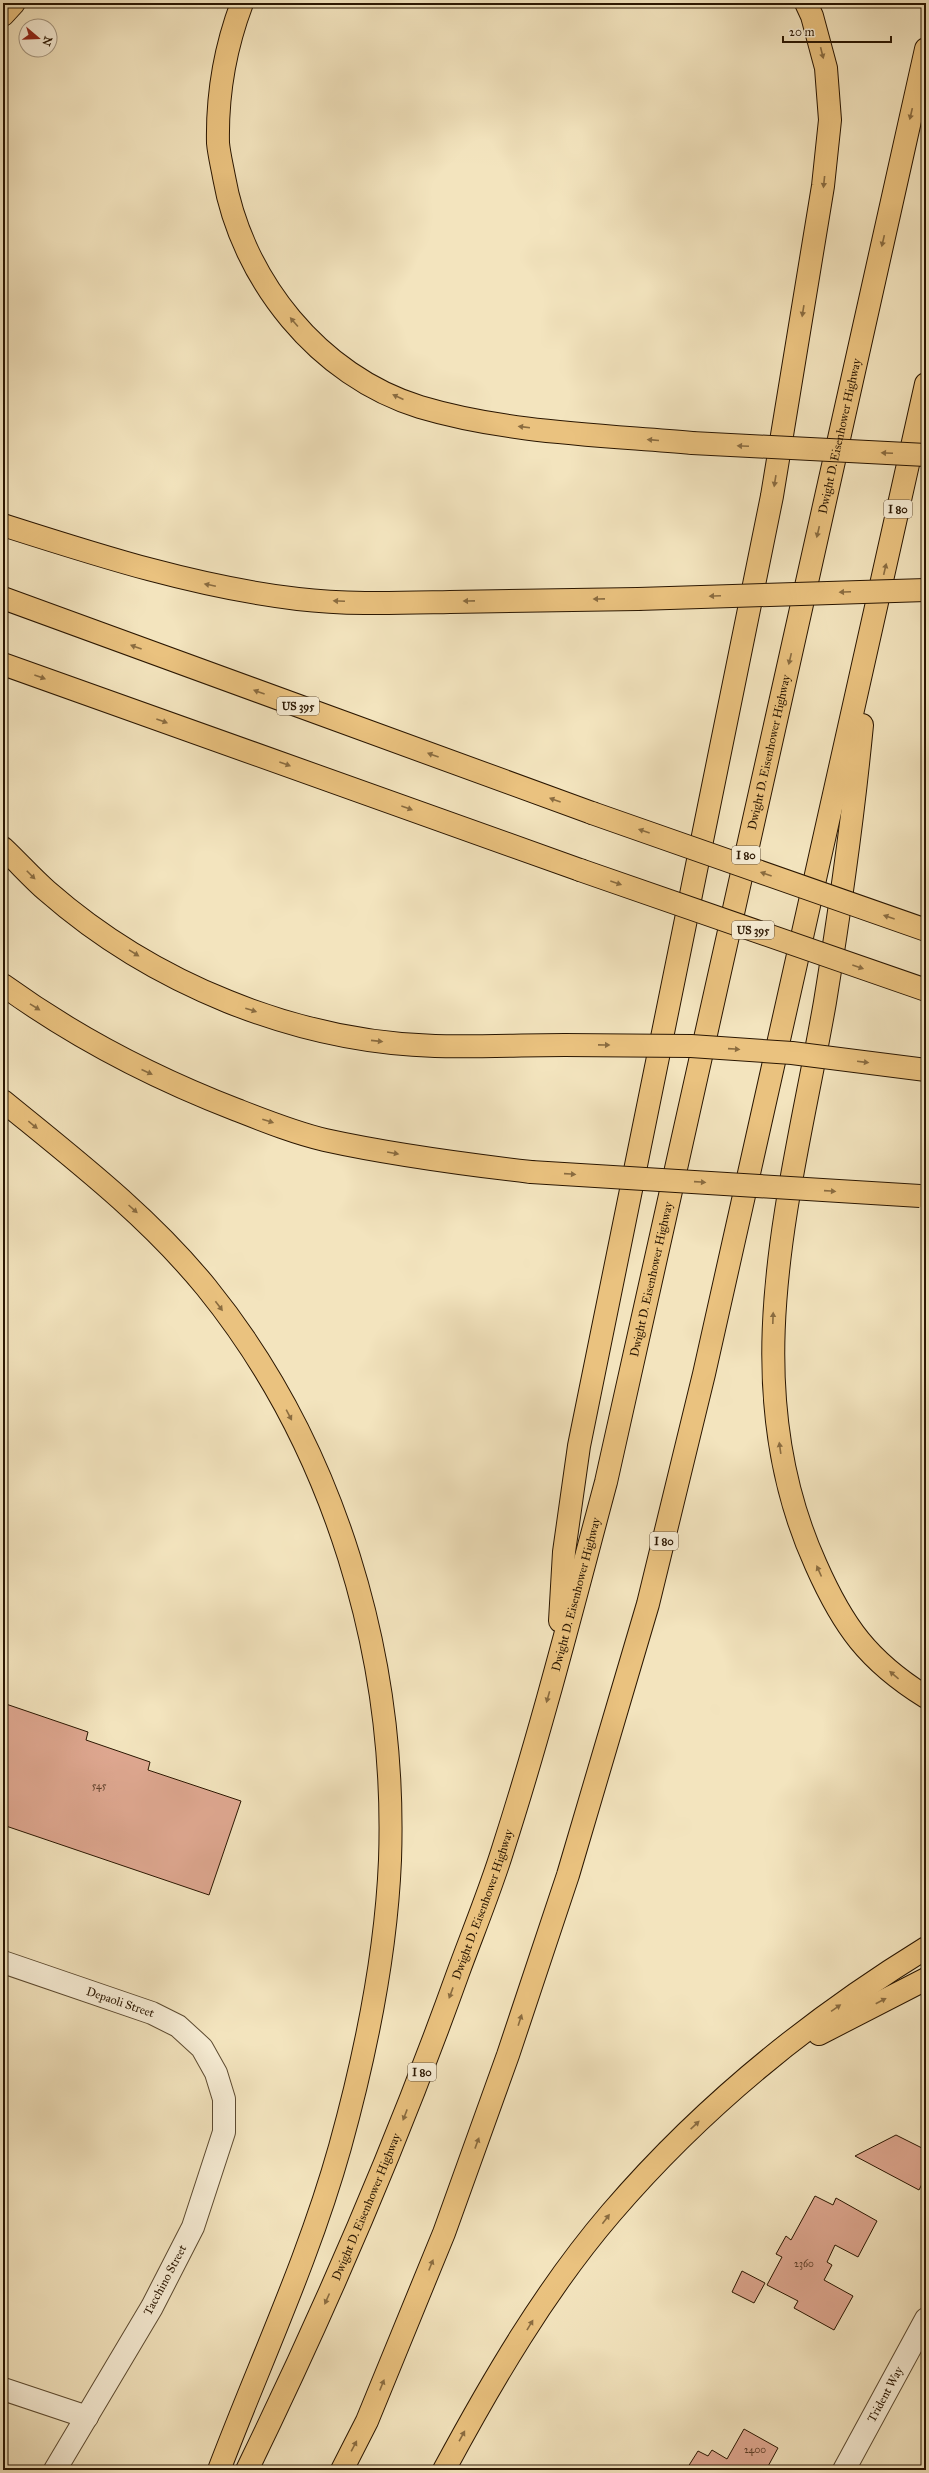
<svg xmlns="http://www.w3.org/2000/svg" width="929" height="2473" font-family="'IM FELL Great Primer',serif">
  <rect width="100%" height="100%" fill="#f3e4be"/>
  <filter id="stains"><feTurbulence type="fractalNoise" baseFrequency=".005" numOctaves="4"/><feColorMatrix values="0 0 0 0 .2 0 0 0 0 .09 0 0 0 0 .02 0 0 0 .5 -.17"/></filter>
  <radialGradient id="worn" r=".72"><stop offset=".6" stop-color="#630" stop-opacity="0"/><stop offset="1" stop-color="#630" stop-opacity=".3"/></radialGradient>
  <path fill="#dfa891" stroke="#2a1601" d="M3 1703 88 1732 86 1740 150 1762 148 1770 241 1801 209 1895 3 1825Z
    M896 2135 926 2150V2176L919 2190 855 2156Z
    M815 2196 833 2205 836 2198 877 2221 858 2257 835 2245 827 2262 832 2265 824 2280 853 2296 834 2330 794 2308 798 2301 767 2285 782 2257 776 2254 786 2236 791 2240Z
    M742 2271 765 2283 754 2303 732 2292Z
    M744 2429 778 2448 766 2470H686L698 2451 708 2456 712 2450 727 2459Z"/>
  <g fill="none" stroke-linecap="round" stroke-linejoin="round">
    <g stroke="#5c4a30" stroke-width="24">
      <g id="minor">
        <path id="s1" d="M3 1962 152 2013 178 2026 202 2048 216 2073 224 2099V2132L193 2227 152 2307 55 2470"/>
        <path d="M3 2389 87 2417"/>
        <path id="s2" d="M844 2470 926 2319"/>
      </g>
    </g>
    <g stroke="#2a1601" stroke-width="24">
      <g id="highway">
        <path d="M242 3C225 48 217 95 218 143 219 154 222 166 224 177 242 280 319 376 420 407 507 433 602 435 692 443"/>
        <path d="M3 15 14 3"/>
        <path d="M3 525C100 556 196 587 298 599 348 605 399 603 450 602 512 601 575 600 638 599"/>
        <path d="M3 598 592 813"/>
        <path d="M3 664 580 870"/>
        <path d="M862 725C853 818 840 910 825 1002 792 1191 732 1380 816 1565 843 1626 868 1661 926 1697"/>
        <path d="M3 848C18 862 32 878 47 891 152 983 295 1042 435 1046 478 1047 522 1045 565 1045"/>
        <path d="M3 985C75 1037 154 1078 237 1110 265 1121 295 1133 325 1140 393 1155 462 1164 531 1172"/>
        <path d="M3 1101C74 1159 147 1215 206 1287 335 1446 397 1657 390 1860 386 1957 366 2053 340 2147 309 2258 260 2362 219 2470"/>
        <path d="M560 1621 564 1552 579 1446 772 496 823 186 830 120 826 68 812 16 806 3"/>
        <path d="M819 2034 926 1979"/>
        <path id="s3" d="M247 2470C326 2308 397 2143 458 1973 473 1932 490 1891 503 1849 542 1728 573 1605 606 1482L926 49"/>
        <path d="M342 2470 367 2421 444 2233 508 2055 568 1875 648 1604 704 1374 926 384"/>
        <path d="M444 2470C492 2381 545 2290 611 2213 701 2108 809 2020 926 1948"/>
      </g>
    </g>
    <use href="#minor" stroke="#f7edd5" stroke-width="22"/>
    <use href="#highway" stroke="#eac27f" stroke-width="22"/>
    <g stroke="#2a1601" stroke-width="24" stroke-linecap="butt">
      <path id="highway-bridge" d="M692 443 926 455
        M638 599 926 590
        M592 813 926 930
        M580 870 926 990
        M565 1045 691 1046 792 1053 926 1070
        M531 1172 920 1196"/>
    </g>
    <use href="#highway-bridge" stroke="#eac27f" stroke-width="22"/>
  </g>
  <defs><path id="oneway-solid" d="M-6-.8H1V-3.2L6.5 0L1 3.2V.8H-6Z"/></defs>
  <g fill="#8a6c40">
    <use href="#oneway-solid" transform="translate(822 53) rotate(76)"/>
    <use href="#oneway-solid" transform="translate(911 114) rotate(103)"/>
    <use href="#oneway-solid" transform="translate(824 182) rotate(96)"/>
    <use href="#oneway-solid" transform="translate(883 241) rotate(103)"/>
    <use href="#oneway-solid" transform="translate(803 311) rotate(99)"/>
    <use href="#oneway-solid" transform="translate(294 322) rotate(-131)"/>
    <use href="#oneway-solid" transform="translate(398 397) rotate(-156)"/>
    <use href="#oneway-solid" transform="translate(524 427) rotate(-173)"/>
    <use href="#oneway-solid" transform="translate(653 440) rotate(-175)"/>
    <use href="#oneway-solid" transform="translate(743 446) rotate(-177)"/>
    <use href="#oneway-solid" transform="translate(887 453) rotate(-177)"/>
    <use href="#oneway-solid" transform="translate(775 481) rotate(99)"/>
    <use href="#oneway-solid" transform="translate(818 532) rotate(103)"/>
    <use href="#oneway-solid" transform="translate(885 569) rotate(-77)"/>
    <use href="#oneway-solid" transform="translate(210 585) rotate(-168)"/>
    <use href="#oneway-solid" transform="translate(845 592) rotate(178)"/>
    <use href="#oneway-solid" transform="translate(715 596) rotate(178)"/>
    <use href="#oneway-solid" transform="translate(599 599) rotate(179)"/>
    <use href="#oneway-solid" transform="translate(339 601) rotate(-177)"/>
    <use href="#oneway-solid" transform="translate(469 601) rotate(179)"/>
    <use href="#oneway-solid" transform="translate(136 647) rotate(-160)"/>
    <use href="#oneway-solid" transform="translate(790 659) rotate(103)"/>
    <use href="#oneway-solid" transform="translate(40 677) rotate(20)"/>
    <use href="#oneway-solid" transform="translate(259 692) rotate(-160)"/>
    <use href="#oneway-solid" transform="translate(162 721) rotate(20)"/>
    <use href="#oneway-solid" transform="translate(433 755) rotate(-160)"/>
    <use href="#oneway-solid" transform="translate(285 764) rotate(20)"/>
    <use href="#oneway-solid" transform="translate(555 800) rotate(-160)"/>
    <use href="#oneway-solid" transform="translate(407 808) rotate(20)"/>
    <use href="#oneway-solid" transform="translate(644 831) rotate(-161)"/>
    <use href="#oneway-solid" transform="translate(766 874) rotate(-161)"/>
    <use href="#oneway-solid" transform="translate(31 875) rotate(45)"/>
    <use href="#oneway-solid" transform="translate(616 883) rotate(19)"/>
    <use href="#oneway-solid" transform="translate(889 917) rotate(-161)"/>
    <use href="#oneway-solid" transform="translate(134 953) rotate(32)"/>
    <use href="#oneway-solid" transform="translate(858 967) rotate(19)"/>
    <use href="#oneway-solid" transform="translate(35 1007) rotate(32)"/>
    <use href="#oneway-solid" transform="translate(251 1010) rotate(18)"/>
    <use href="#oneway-solid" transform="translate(377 1041) rotate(6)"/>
    <use href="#oneway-solid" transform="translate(604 1045) rotate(1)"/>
    <use href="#oneway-solid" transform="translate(734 1049) rotate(4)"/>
    <use href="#oneway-solid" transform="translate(863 1062) rotate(7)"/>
    <use href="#oneway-solid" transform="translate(147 1072) rotate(24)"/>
    <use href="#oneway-solid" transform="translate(268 1121) rotate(18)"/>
    <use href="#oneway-solid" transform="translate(33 1125) rotate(39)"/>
    <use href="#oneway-solid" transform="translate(393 1153) rotate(10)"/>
    <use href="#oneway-solid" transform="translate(570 1174) rotate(4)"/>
    <use href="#oneway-solid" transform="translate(700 1182) rotate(4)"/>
    <use href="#oneway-solid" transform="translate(830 1191) rotate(4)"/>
    <use href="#oneway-solid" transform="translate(133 1209) rotate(42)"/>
    <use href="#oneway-solid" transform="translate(219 1306) rotate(53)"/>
    <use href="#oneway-solid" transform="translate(773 1318) rotate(-88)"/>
    <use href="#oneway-solid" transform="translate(289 1415) rotate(62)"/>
    <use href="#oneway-solid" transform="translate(780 1448) rotate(-98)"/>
    <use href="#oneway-solid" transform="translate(819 1571) rotate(-114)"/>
    <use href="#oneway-solid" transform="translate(894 1675) rotate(-140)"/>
    <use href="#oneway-solid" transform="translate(548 1697) rotate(106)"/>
    <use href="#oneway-solid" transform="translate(451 1993) rotate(110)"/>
    <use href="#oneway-solid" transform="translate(881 2001) rotate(-28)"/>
    <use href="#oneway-solid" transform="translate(836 2008) rotate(-35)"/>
    <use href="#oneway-solid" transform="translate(520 2020) rotate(-72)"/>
    <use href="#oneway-solid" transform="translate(405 2115) rotate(111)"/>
    <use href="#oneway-solid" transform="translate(695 2125) rotate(-43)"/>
    <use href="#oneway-solid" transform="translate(477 2143) rotate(-70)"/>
    <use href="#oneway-solid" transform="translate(606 2219) rotate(-53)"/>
    <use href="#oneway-solid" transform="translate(431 2265) rotate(-68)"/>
    <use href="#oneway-solid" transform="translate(327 2299) rotate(114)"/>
    <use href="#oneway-solid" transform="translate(530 2325) rotate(-59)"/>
    <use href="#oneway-solid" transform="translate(382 2385) rotate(-68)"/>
    <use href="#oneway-solid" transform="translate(462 2436) rotate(-61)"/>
    <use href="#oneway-solid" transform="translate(354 2446) rotate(-62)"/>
  </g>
  <g text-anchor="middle" stroke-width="4" stroke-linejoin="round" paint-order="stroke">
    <g font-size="10" fill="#573a25">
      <text x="99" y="1789">545</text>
      <text x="804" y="2267">2360</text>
      <text x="755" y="2453">2400</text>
    </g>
    <g fill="#f7edd5" stroke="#685641" stroke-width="1">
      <rect x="884" y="500" width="28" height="18" rx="3"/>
      <rect x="277" y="697" width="42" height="18" rx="3"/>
      <rect x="732" y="846" width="28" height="18" rx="3"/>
      <rect x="732" y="921" width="42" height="18" rx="3"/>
      <rect x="650" y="1532" width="28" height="18" rx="3"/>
      <rect x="408" y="2063" width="28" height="18" rx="3"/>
    </g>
    <g font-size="11" font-weight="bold" fill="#2a1601">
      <text x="898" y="513">I 80</text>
      <text x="298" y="710">US 395</text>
      <text x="746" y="859">I 80</text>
      <text x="753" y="934">US 395</text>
      <text x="664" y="1545">I 80</text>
      <text x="422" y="2076">I 80</text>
    </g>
    <g font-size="12" fill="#2a1601" stroke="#f7edd5">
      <text dy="4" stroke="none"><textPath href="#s3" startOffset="2125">Dwight D. Eisenhower Highway</textPath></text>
      <text dy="4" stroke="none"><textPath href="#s3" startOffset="1801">Dwight D. Eisenhower Highway</textPath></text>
      <text dy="4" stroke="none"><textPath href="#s3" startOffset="1261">Dwight D. Eisenhower Highway</textPath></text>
      <text dy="4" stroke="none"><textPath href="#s3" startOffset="937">Dwight D. Eisenhower Highway</textPath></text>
      <text dy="4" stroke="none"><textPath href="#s3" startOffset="613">Dwight D. Eisenhower Highway</textPath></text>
      <text dy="4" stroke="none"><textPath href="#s1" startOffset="124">Depaoli Street</textPath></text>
      <text dy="4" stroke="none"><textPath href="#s3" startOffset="289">Dwight D. Eisenhower Highway</textPath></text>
      <text transform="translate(165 2280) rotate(-62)" y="4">Tacchino Street</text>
      <text dy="4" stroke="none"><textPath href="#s2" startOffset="86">Trident Way</textPath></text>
    </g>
  </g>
  <rect width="929" height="2473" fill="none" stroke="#f3e4be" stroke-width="16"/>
  <rect x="4" y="4" width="921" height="2465" fill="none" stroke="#2a1601" stroke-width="2"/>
  <rect x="8" y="8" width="913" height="2457" fill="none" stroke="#2a1601"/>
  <g transform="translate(38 38) rotate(109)"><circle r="19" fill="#f7edd5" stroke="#a59780"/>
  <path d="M0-3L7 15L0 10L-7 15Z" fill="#8f2418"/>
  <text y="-6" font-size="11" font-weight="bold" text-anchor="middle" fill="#2a1601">N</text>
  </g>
  <path d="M783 36v6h108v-6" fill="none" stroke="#2a1601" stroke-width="2"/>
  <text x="789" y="36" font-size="12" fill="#2a1601" stroke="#f7edd5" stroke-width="3" paint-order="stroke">20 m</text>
  <rect width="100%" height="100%" filter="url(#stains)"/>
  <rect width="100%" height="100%" fill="url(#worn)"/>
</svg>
